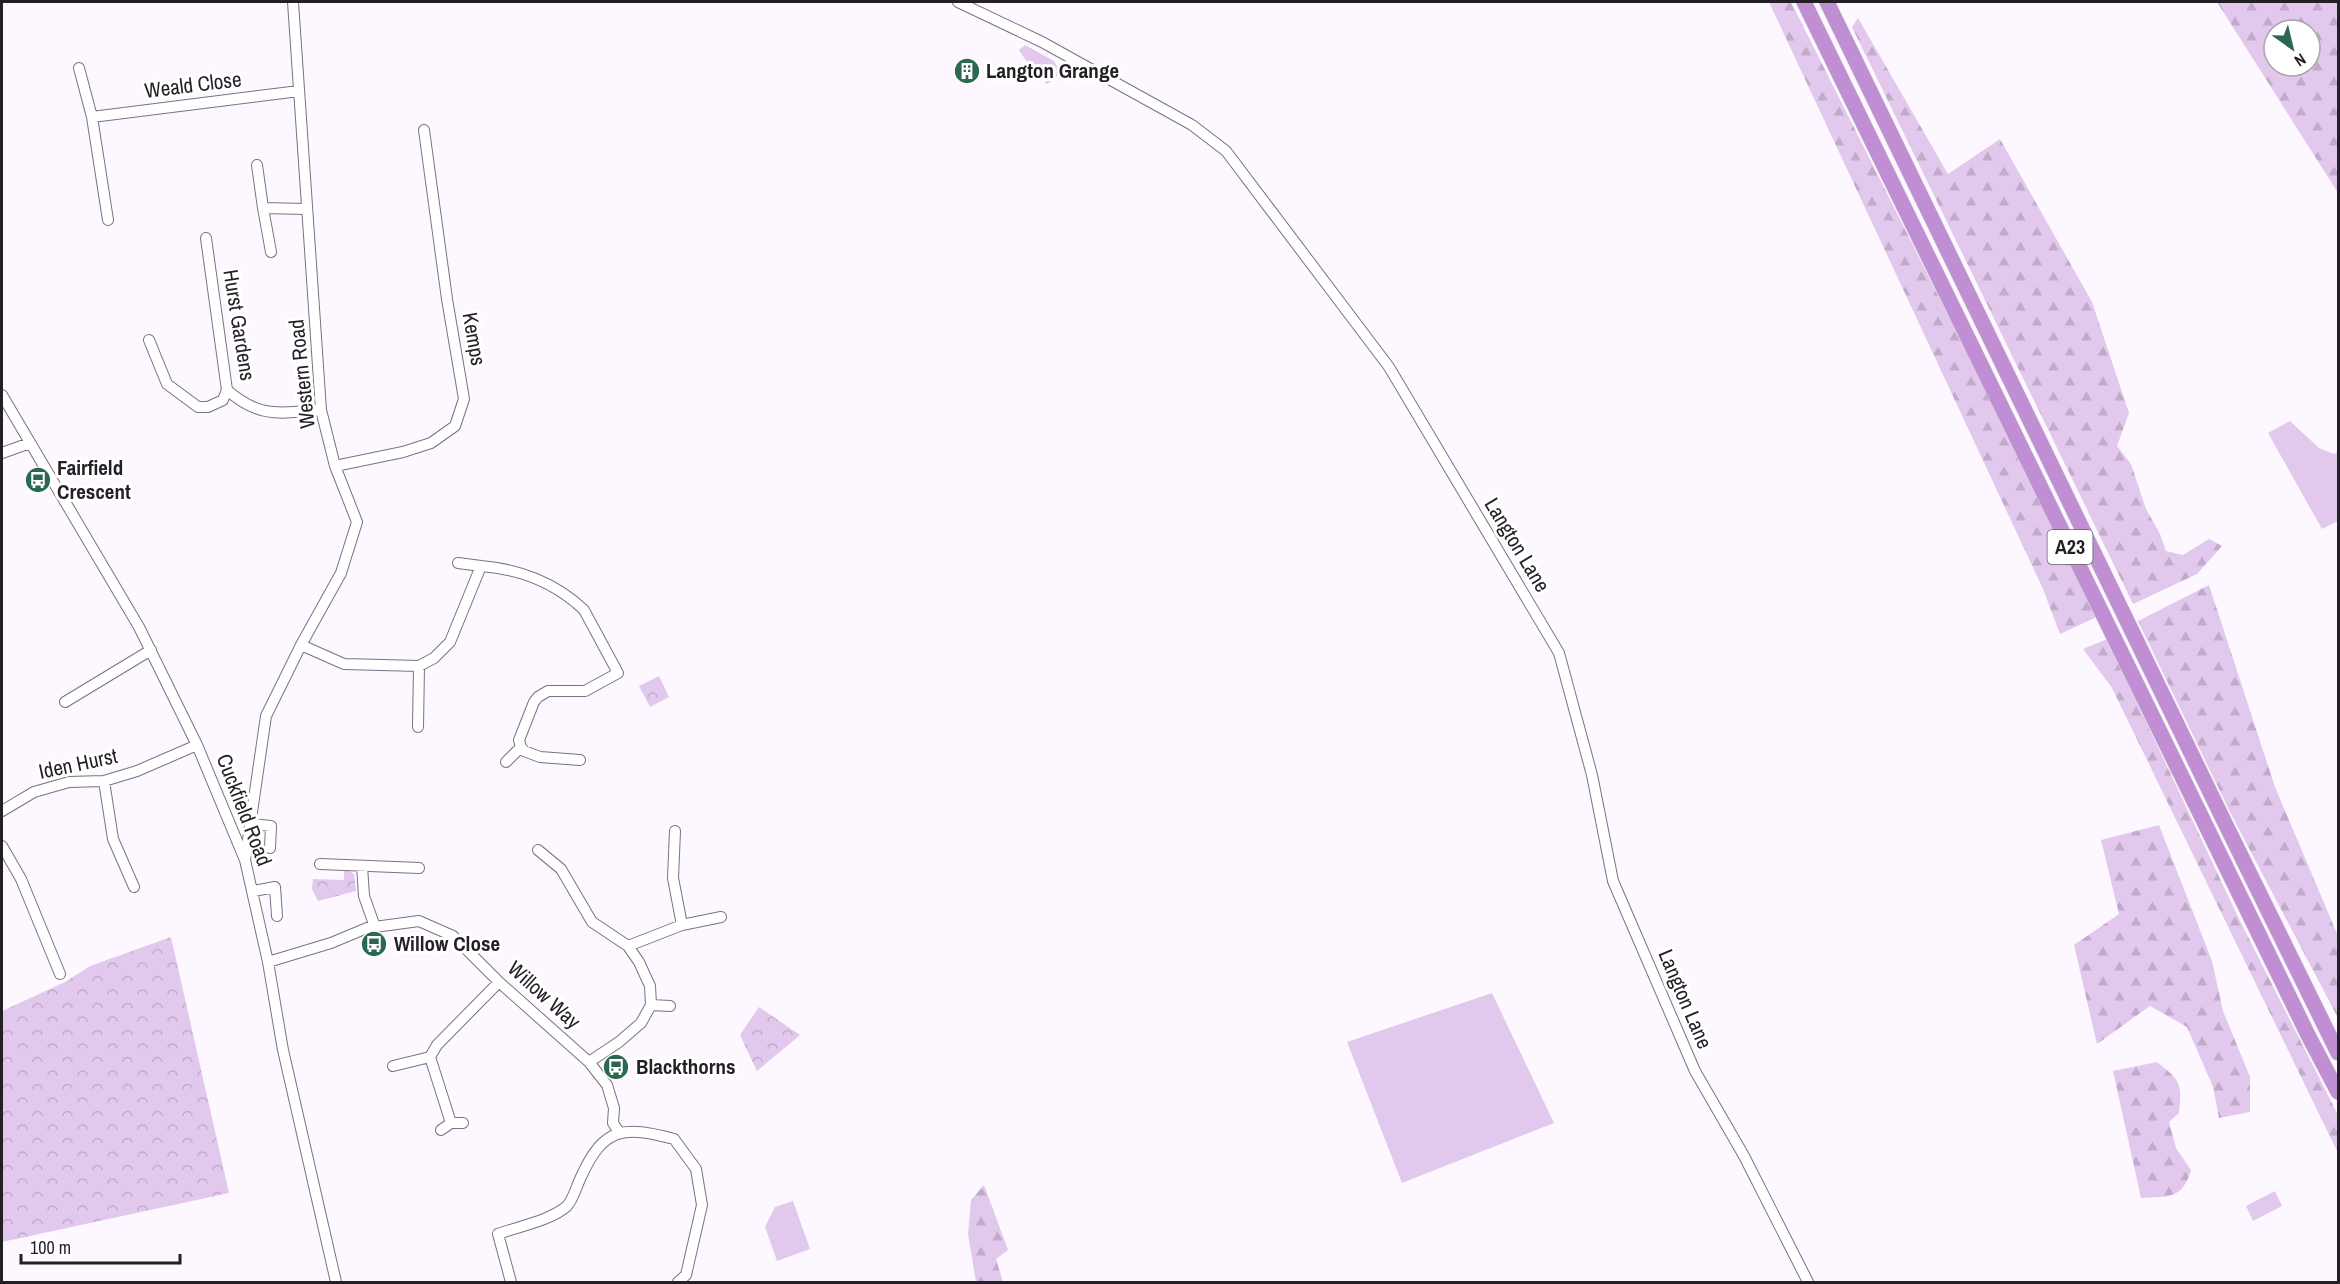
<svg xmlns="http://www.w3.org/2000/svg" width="2340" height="1284" font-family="'Archivo Narrow',sans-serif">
  <defs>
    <pattern id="forest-firs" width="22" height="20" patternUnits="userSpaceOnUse" patternTransform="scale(1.5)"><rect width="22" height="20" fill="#e2c8ec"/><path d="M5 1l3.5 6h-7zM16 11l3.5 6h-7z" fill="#c2abca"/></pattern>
    <pattern id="park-crowns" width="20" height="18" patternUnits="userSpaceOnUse" patternTransform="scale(1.5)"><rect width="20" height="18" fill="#e2c8ec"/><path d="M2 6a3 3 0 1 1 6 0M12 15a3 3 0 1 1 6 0" fill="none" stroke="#c2abca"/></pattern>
  </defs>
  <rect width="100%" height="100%" fill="#fdf8ff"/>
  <path fill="#e2c8ec" d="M1025 45 1054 61 1061 73 1047 84 1037 69 1033 71 1019 50Z
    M2290 421 2319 448 2334 454 2338 452V521L2322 529 2268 433Z
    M1492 993 1554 1123 1402 1183 1347 1042Z
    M2275 1191 2282 1206 2253 1221 2246 1206Z
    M793 1201 810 1249 777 1261 765 1227 775 1207Z"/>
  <path fill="url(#forest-firs)" fill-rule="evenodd" d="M1769 2H1791L2099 616 2060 634 2043 589Z
    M2217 2H2338V193ZM2274 30H2310V66H2274Z
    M1858 18 1948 174 2000 139 2092 302 2129 413 2117 446 2131 464 2146 509 2160 534 2166 551 2183 555 2209 539 2222 546 2197 574 2133 604 1852 27Z
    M2209 585 2275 787 2338 936V1018L2231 814 2138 621Z
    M2107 639 2240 921 2338 1115V1153L2112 688 2083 649Z
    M2159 825 2212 961 2223 1011 2250 1077V1112L2219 1118 2213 1087 2187 1027 2150 1006 2097 1044 2074 945 2119 914 2101 840Z
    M2157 1062C2181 1081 2182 1083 2179 1113L2169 1122 2176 1148 2191 1170C2182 1200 2169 1196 2141 1198L2113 1071Z
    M984 1185 1008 1250 996 1259 1003 1282H976L968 1234 971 1200Z"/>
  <path fill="url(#park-crowns)" d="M659 676 669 697 650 707 639 686Z
    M344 871H349L354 874 356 891 318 901 312 889 313 879 344 880Z
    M171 937 229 1193 2 1242V1011L65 982 90 966Z
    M759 1007 800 1035 757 1071 740 1035Z"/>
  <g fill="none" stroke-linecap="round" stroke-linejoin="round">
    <g stroke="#7c7180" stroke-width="12">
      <path id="minor" d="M958 2 1042 42 1192 125 1226 151 1389 367 1559 653 1592 775 1613 881 1695 1071 1744 1156 1808 1282
        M79 68 92 117 108 220
        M92 117 299 91
        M257 165 263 208 306 209
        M263 208 271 252
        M206 238 227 390C260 419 281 413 321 410
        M149 340 167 384 198 407H208L223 400 227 390
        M2 395 139 627 197 745 245 860 268 962 283 1050 336 1282
        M2 453 30 443
        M335 466 403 452 431 443 455 426 464 399 447 299 424 130
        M458 563 481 566
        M301 645 344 664 419 666 434 658 450 642 481 566C519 569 556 583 584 610L618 673 585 691H548L538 697 534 702 519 740 521 747 524 751 540 757 580 760
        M65 702 151 650
        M418 727 419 666
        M506 762 521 747
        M104 781 113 839 134 887
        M2 811 34 792 69 782 104 781 137 771 197 745
        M252 824 271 826 270 848
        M675 831 673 878 682 925
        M2 846 21 879 60 974
        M538 850 561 869 592 922 628 946 639 962 650 986 651 1005 641 1023 619 1042 589 1062
        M245 860 266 716 301 645 341 573 357 522 335 466 321 410 293 2
        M320 864 419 868
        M362 866 364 896 375 927
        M253 891 275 887 277 916
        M628 946 682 925 721 917
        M268 962 331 943 367 928 419 921 453 936 499 982 589 1062 607 1085 614 1108 613 1123 619 1132
        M651 1005 670 1006
        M393 1066 430 1057
        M451 1123 430 1057 437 1045 499 982
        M441 1130 451 1123H463
        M511 1282 498 1234C517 1227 552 1220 567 1206 573 1200 577 1185 581 1177 604 1126 624 1126 674 1139L696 1169 702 1205 686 1275 678 1282"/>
    </g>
    <g stroke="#d8d7d8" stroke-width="16">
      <path id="highway" d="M1804 2 2309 1037 2338 1092
        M1827 2 2223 819 2338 1053"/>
    </g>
    <use href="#minor" stroke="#fff" stroke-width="10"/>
    <use href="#highway" stroke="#c08fd3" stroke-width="15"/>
  </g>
  <defs>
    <g id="building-disc" transform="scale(1.35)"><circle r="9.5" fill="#2b6751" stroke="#fff"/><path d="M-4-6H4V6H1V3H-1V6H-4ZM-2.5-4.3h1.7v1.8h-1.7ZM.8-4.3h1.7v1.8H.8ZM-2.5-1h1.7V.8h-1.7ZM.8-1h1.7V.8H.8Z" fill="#fff"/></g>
    <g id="bus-disc" transform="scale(1.35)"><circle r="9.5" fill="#2b6751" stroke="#fff"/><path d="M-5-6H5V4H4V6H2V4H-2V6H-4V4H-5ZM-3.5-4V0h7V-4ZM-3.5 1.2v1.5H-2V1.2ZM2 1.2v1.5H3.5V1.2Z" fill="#fff"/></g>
  </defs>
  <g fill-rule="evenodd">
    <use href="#building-disc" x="967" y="71"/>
    <use href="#bus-disc" x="38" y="480"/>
    <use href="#bus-disc" x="374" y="944"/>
    <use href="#bus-disc" x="616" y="1067"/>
  </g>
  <g text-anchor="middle" stroke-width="6" stroke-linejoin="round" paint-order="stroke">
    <rect fill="#fff" stroke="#666266" stroke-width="1.5" x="2047.5" y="530" width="45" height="34" rx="4.5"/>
    <g font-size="20" font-weight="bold" fill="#241f25">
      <text x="2070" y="554">A23</text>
    </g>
    <g font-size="21" font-weight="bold" fill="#241f25" stroke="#fff" text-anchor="start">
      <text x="986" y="78">Langton Grange</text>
      <text x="57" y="475">Fairfield<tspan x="57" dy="24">Crescent</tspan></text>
      <text x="394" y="951">Willow Close</text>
      <text x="636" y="1074">Blackthorns</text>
    </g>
    <g font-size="21" fill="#241f25" stroke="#fff">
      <text transform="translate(193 85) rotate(-7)" y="7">Weald Close</text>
      <text transform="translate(239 325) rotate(81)" y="7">Hurst Gardens</text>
      <text transform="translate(474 339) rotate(80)" y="7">Kemps</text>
      <text transform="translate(302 374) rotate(-96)" y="7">Western Road</text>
      <text transform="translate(1517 545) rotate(59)" y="7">Langton Lane</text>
      <text transform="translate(78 764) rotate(-12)" y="7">Iden Hurst</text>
      <text transform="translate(244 810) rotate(69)" y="7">Cuckfield Road</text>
      <text transform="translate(544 995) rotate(42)" y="7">Willow Way</text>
      <text transform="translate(1685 999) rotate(67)" y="7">Langton Lane</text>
    </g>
  </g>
  <rect width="2340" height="1284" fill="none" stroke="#241f25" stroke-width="6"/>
  <g transform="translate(2292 48) rotate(146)"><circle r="28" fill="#ffffff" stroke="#a7a5a8" stroke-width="1.5"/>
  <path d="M0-4.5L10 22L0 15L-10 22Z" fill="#2b6751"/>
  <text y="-9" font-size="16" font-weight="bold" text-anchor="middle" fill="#241f25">N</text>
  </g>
  <path d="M21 1254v9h159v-9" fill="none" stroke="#241f25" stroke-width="3"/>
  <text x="30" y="1254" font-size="18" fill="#241f25" stroke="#ffffff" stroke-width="4.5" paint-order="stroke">100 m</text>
</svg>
